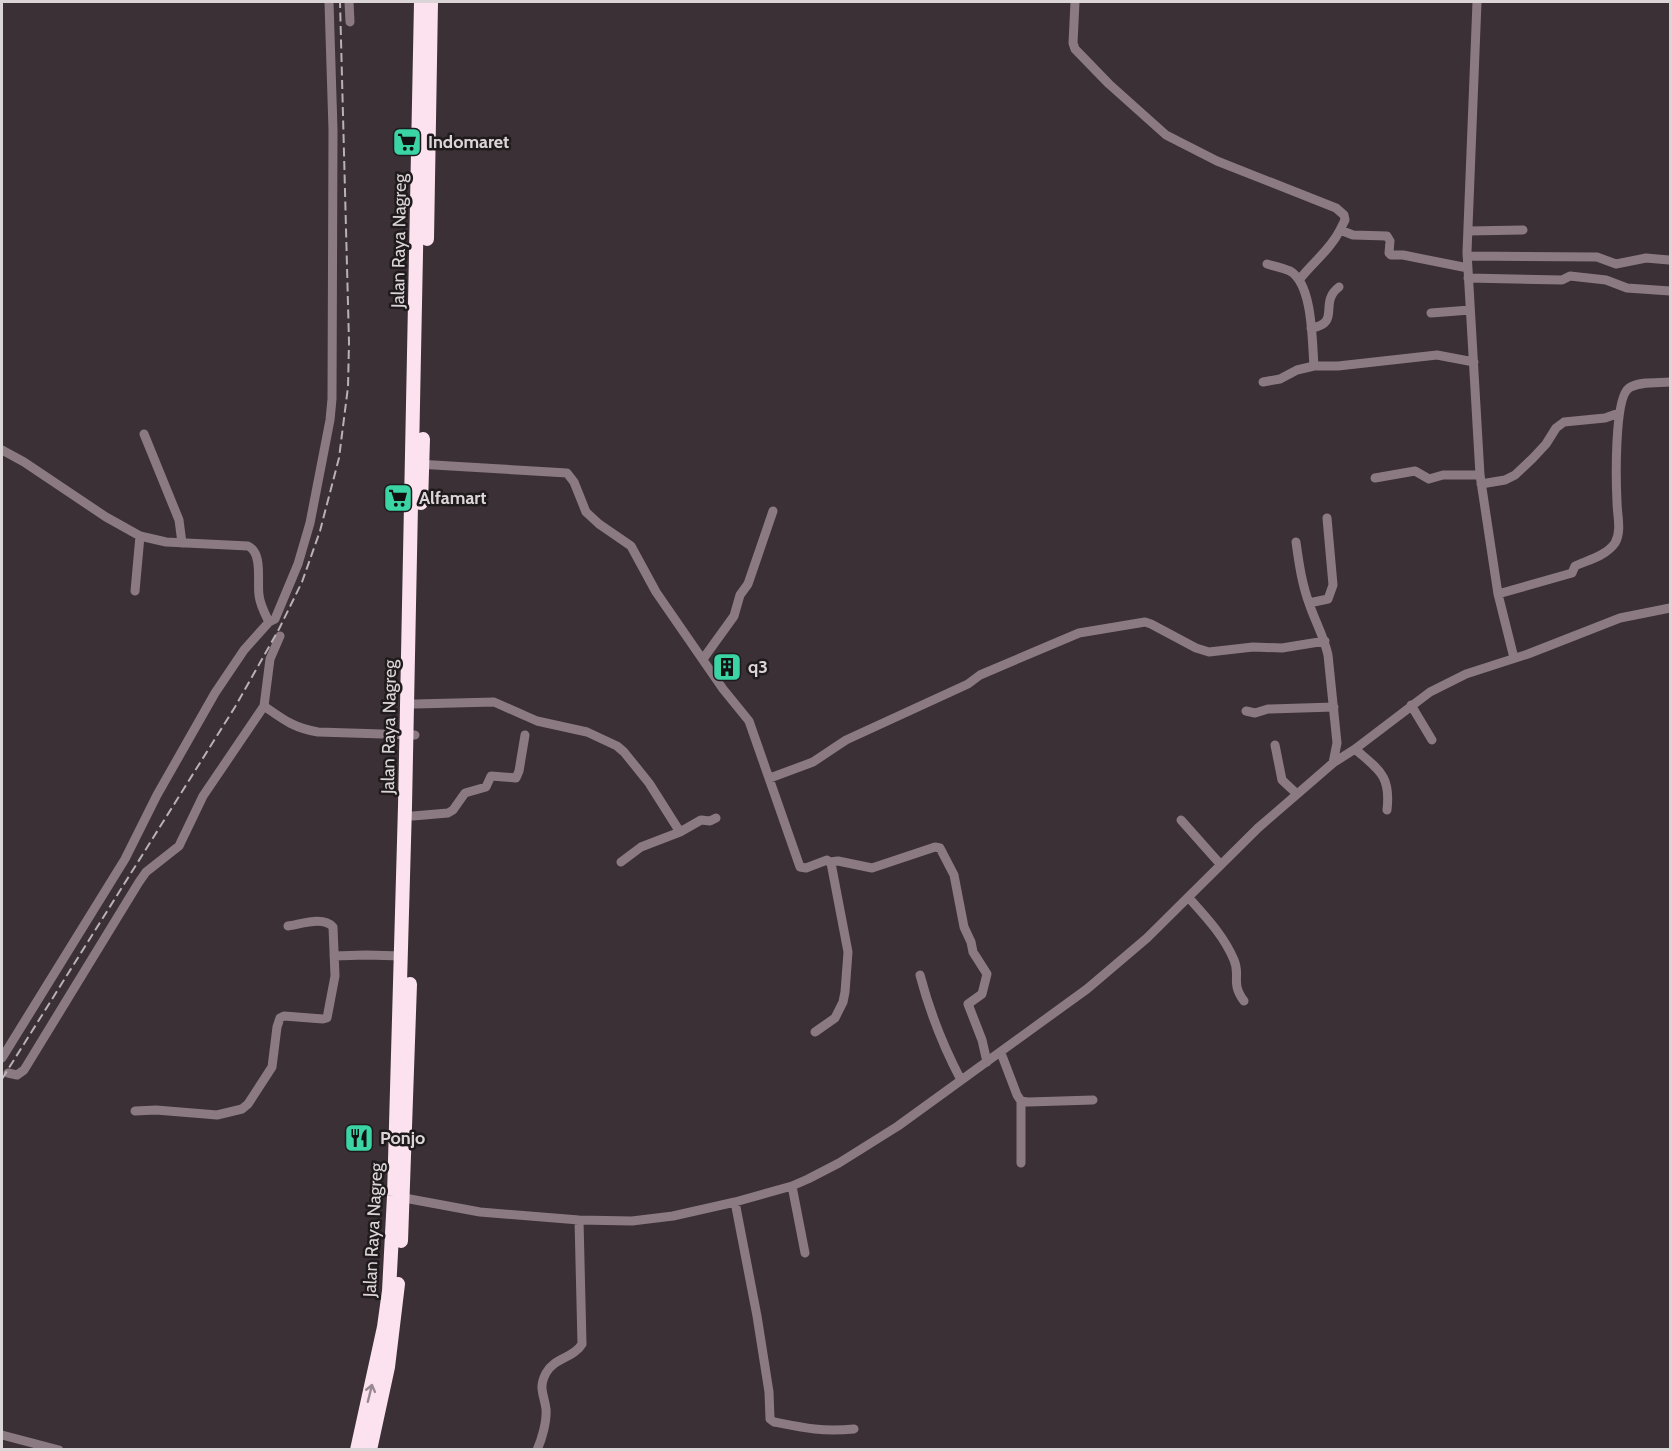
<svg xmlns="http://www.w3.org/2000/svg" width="1672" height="1451" font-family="Cabin,sans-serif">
  <rect width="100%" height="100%" fill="#3b3035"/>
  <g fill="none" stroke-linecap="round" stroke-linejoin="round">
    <path stroke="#8b7a82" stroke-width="9" d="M349 2 350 22
      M1075 2 1073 43 1075 49 1109 84 1166 135 1217 161 1336 208 1344 215 1345 220 1340 230 1353 235 1387 236 1390 241 1389 253 1391 255H1403L1468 268
      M1477 2 1467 252 1480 475 1498 594 1514 658
      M1468 231 1523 230
      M1467 256 1597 257 1616 264 1646 258 1669 260
      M1267 264C1274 266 1283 268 1290 271 1313 284 1312 342 1314 366
      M1468 278 1562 280 1570 276 1606 280 1627 288 1670 291
      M1299 280C1313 262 1330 250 1340 230
      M1431 313 1470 310
      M1311 328C1342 323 1318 303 1339 287
      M1263 382 1280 379 1297 370 1314 366H1338L1437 355 1474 362
      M144 434 179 520 182 543
      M2 450 24 462 106 517 140 536 166 542 248 546C263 553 257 581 259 595 260 605 265 614 269 622
      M417 464 567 473 574 482 586 512 599 524 631 546 656 592 723 689 749 721 800 867 806 868 827 860 831 863 848 952 845 992 843 1002 835 1018 815 1032
      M1375 478 1415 471 1429 479 1443 475H1480
      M1481 484 1505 480 1515 475 1533 458 1546 444 1556 428 1564 422 1605 418 1619 413
      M1296 542C1299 564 1302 585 1310 606 1316 623 1324 637 1328 655L1337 743 1333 763
      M135 591 140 536
      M1498 594 1572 573 1575 566C1588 560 1606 556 1615 543 1622 531 1617 515 1617 502 1616 482 1614 398 1629 388 1640 381 1658 383 1670 382
      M1309 603 1328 599 1333 585 1327 518
      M703 659 734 616 740 595 748 584 773 511
      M415 704 494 702 537 721 587 732 617 746 624 752 649 783 680 832 701 820 710 821 716 818
      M1411 705 1432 740
      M264 706C284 720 294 728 318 732L415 735
      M1246 711 1255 713 1268 709 1334 707
      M1275 745 1282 780 1297 794
      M1355 749C1379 770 1391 775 1387 810
      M770 778 813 762 846 740 968 684 980 675 1079 633 1145 622 1151 624 1196 648 1209 652 1253 647 1282 648 1325 641
      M413 816 448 813 453 810 465 793 486 787 491 776 516 778 519 771 525 735
      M1181 820 1221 865
      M621 862 641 847 680 832
      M830 862 838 861 872 868 935 847 940 848 954 875 964 927 971 942 973 952 987 974 982 994 968 1004 982 1040 987 1062
      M1189 898C1206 917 1224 936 1234 960 1241 976 1230 982 1244 1001
      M334 956 366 955 402 956
      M920 975C930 1013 943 1046 961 1080
      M1001 1053 1017 1095 1021 1101 1028 1102 1093 1100
      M2 1058 125 859 157 795 215 693 244 650 269 622 275 619 298 564 310 523 330 420 332 399 333 130 329 2
      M8 1073 17 1075 24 1070 139 882 146 872 179 846 203 796 264 706 270 659 280 636
      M1021 1101V1163
      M135 1111 156 1110 217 1115 242 1109 248 1104 272 1067 277 1027 280 1018 284 1016 323 1019 327 1018 335 976 333 927C323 916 302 924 288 926
      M792 1186 805 1253
      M399 1197 480 1212 579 1220 632 1221 673 1216 735 1202 792 1186 808 1179 839 1163 898 1126 1087 989 1147 938 1258 828 1333 763 1355 749 1430 692 1466 674 1528 654 1620 618 1670 608
      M735 1202 757 1316 769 1392 770 1419 774 1422C804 1428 822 1432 854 1429
      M2 1435 59 1450
      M537 1450C542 1439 547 1421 546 1409 544 1394 538 1388 546 1373 554 1358 574 1358 582 1344L579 1220"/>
    <path stroke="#fbe2ee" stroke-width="14" d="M427 239 431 2
      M421 503 423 439
      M401 1241 410 984
      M357 1450 384 1327 389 1291 394 1196 405 806 421 2
      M370 1450 388 1367 398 1284"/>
    <path stroke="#b9b1b5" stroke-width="2" stroke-dasharray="9 4.5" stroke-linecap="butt" d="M2 1079 235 707 279 629 302 582 320 531 339 458 348 387 349 342 340 2"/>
  </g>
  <defs><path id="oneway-shaft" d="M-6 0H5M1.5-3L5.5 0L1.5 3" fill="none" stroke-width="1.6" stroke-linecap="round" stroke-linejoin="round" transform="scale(1.5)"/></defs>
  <use stroke="#988890" href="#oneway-shaft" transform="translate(370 1393) rotate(-76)"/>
  <defs>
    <g id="supermarket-square" transform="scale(1.5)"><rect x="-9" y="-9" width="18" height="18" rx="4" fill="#3ad4a5" stroke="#1f1a1c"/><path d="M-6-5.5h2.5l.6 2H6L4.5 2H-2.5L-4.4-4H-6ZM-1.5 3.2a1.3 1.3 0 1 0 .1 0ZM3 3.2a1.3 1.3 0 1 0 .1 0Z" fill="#111"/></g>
    <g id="building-square" transform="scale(1.5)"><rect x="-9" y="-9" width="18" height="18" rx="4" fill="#3ad4a5" stroke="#1f1a1c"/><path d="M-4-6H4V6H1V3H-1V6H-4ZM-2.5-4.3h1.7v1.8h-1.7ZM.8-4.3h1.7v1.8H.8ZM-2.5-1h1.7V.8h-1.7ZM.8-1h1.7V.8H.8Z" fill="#111"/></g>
    <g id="restaurant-square" transform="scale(1.5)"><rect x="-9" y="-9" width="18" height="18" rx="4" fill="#3ad4a5" stroke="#1f1a1c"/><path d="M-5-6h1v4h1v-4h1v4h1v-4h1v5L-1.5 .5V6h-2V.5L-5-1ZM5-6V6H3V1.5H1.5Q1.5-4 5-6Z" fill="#111"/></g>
  </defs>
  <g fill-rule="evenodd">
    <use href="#supermarket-square" x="407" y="142"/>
    <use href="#supermarket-square" x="398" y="498"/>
    <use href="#building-square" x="727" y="667"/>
    <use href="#restaurant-square" x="359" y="1138"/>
  </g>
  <g text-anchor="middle" stroke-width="5" stroke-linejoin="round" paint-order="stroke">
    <g font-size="18" font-weight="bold" fill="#dcd5d8" stroke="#1f1a1c" text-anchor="start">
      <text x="428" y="148">Indomaret</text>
      <text x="419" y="504">Alfamart</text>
      <text x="748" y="673">q3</text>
      <text x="380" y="1144">Ponjo</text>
    </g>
    <g font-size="18" fill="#dcd5d8" stroke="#1f1a1c">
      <text transform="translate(399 241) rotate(-89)" y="6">Jalan Raya Nagreg</text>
      <text transform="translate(389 727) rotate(-89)" y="6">Jalan Raya Nagreg</text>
      <text transform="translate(373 1230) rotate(-87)" y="6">Jalan Raya Nagreg</text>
    </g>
  </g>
  <rect width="1672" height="1451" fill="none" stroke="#dcd5d8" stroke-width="6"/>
</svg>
